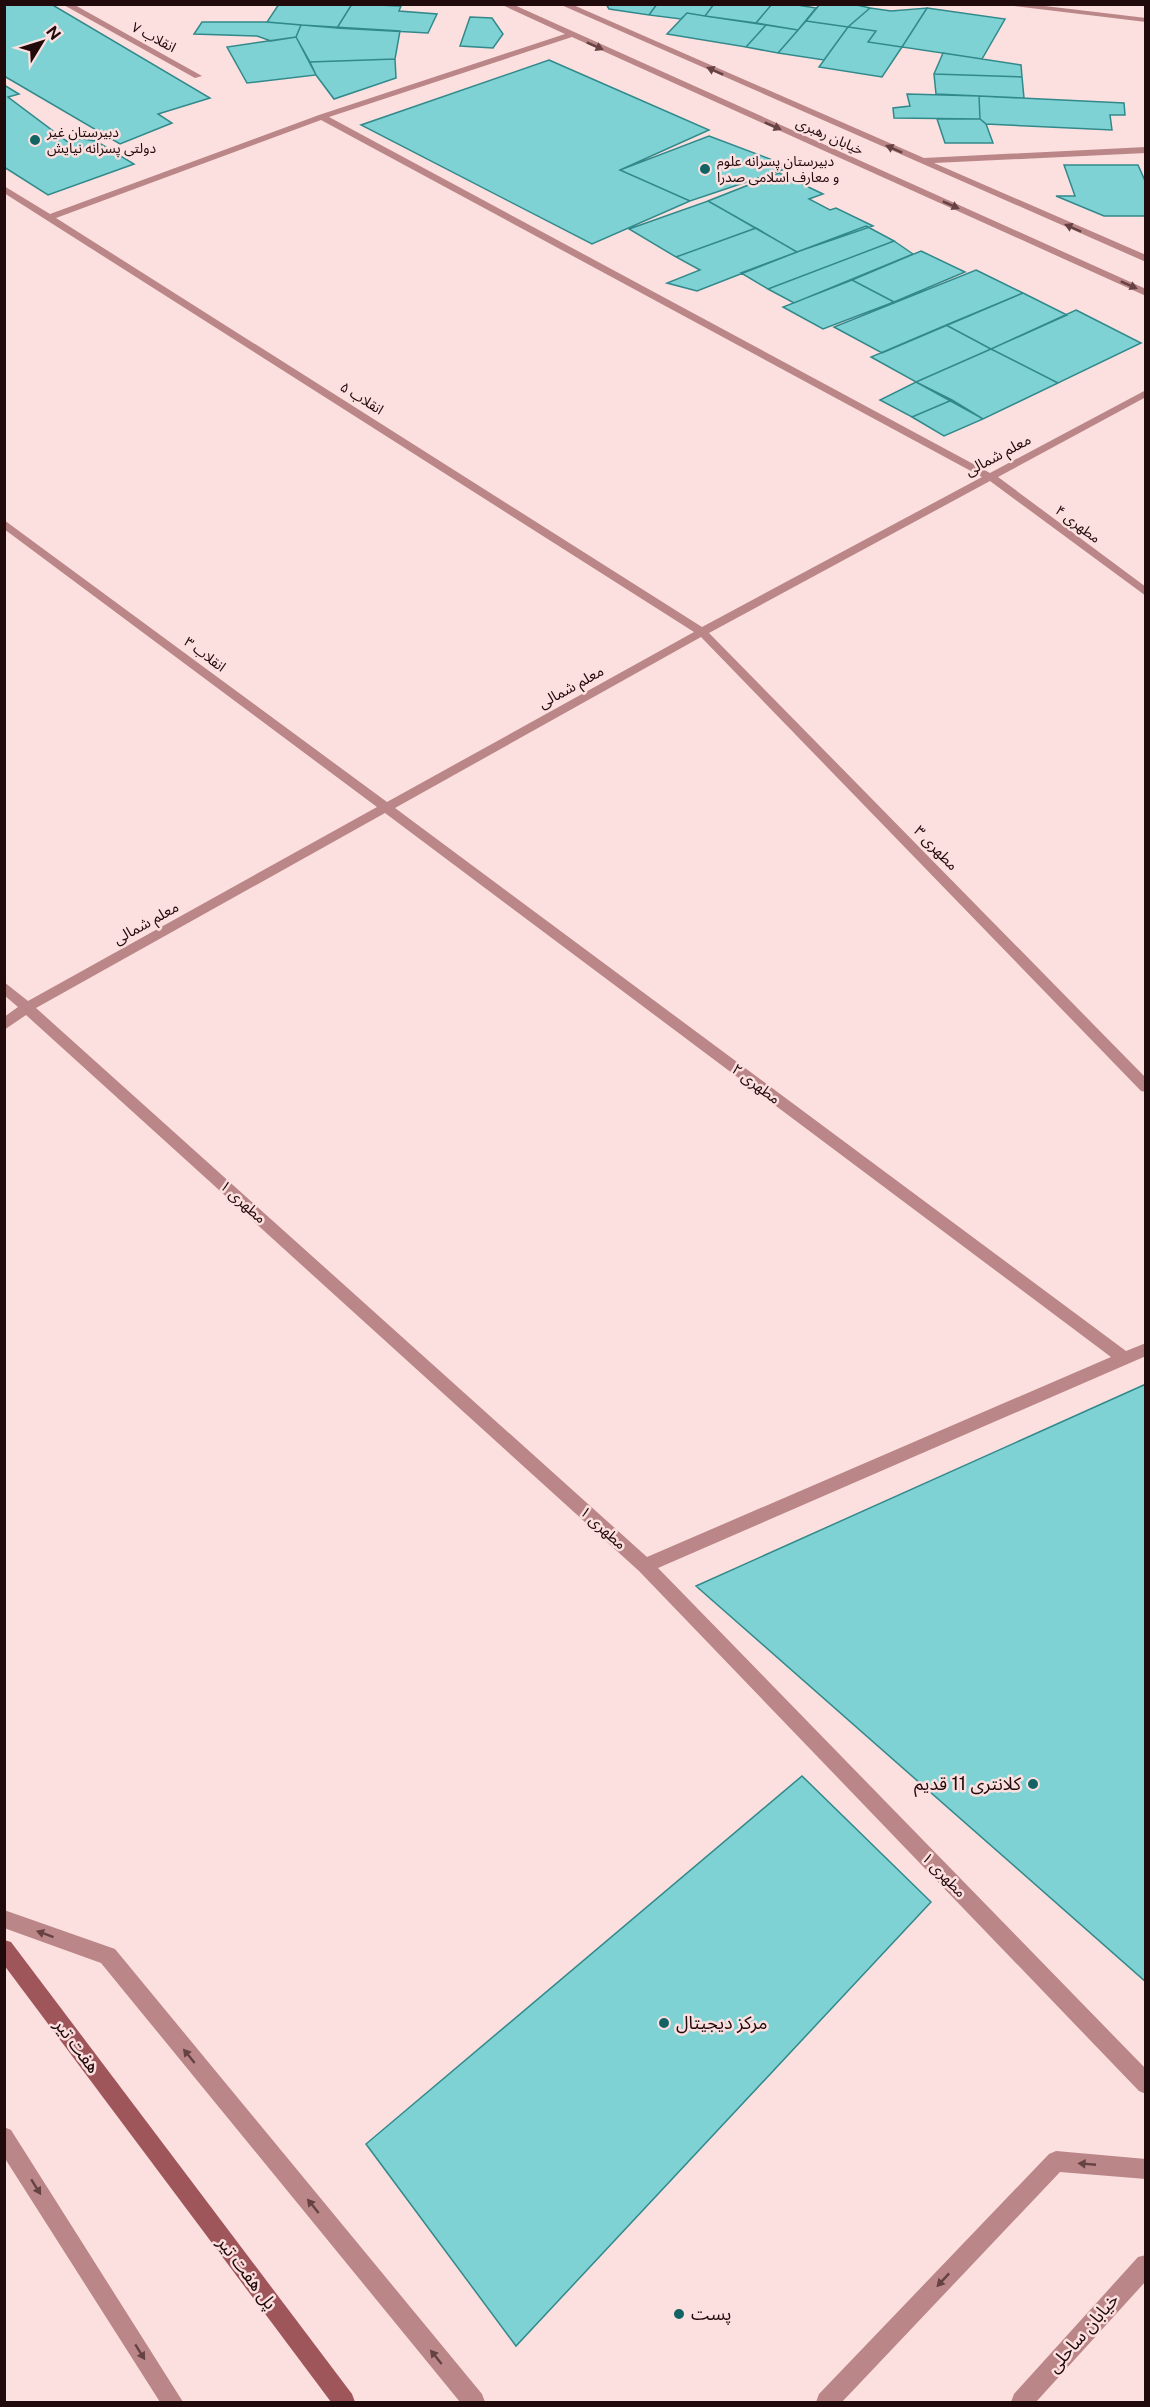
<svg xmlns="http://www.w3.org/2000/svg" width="1150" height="2407" font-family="'Public Sans','Noto Sans Arabic',sans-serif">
  <rect width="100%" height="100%" fill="#fcdfdf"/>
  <path fill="#7ed2d3" stroke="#32898b" stroke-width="1.5" d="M4 4H51L210 98 158 114 172 123 120 144 4 76Z
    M279 4H352L337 28 267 22Z
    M352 4 401 6 399 11 437 14 428 33 337 28Z
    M606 4H657L649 15 609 9Z
    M657 4H714L705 16 687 13 681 19 649 15Z
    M714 4H772L756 23 705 16Z
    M772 4H791L816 8 798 30 756 23Z
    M820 4H852L870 8 848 27 806 21Z
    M870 8 891 11 927 8 902 47 868 42 876 31 848 27Z
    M927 8 1005 19 982 59 902 47Z
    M687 13 705 16 766 25 746 47 667 34Z
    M470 17 492 18 503 34 493 48 460 46Z
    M806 21 848 27 824 60 778 53Z
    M202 22H267L301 25 296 37 271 41 257 36 194 34Z
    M301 25 400 31 395 59 310 62 296 37Z
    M766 25 798 30 778 53 746 47Z
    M848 27 876 31 868 42 902 47 882 77 819 67Z
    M296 37 316 75 247 83 227 47Z
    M943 53 1021 65 1022 77 934 74Z
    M395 59 396 78 334 99 316 75 310 62Z
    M549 60 709 130 620 170 690 201 592 244 361 125Z
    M934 74 1022 77 1024 98 936 94Z
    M4 85 19 94 8 97 68 142 76 138 96 141 134 164 48 195 4 167Z
    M907 94 979 96 980 119 894 118 893 108 910 106Z
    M979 96 1124 103 1125 115H1110L1112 130 986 124 980 119Z
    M937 119H980L986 124 993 143H945Z
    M709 136 791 167 690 201 620 170Z
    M1064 165H1138L1146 183V216H1104L1056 196H1075Z
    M779 173 823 194 809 199 830 210 836 208 873 226 797 252 708 201Z
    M708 201 756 228 676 257 629 229Z
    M866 226 894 241 768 289 741 273Z
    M756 228 797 252 697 291 667 283 700 270 676 257Z
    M894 241 913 254 794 303 768 289Z
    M921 251 965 272 894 302 852 280Z
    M976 270 1023 293 882 353 834 327Z
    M852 280 894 302 823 329 783 307Z
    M1023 293 1067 315 991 349 946 325Z
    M1076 310 1141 343 1058 383 991 349Z
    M946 325 991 349 916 382 871 357Z
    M991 349 1058 383 983 419 916 382Z
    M916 382 952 400 912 417 880 400Z
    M952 400 983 419 944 436 912 417Z
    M1146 1384V1982L696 1586Z
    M802 1776 931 1902 516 2346 366 2144Z"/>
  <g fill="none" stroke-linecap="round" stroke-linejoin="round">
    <path fill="#ba8687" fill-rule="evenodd" d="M998 4H1028L1146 18V22Z"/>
    <path fill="#ba8687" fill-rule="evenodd" d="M62 4H73L202 76 195 78Z
      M500 4H512L1146 289V296L572 37 329 117 990 473 1146 390V397L998 477 1146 587V596L990 481 709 633 1146 1078V1092L1141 1091 701 637 395 808 1126 1351 1146 1343V1356L658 1568 1146 2069V2094L1139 2091 639 1571 26 1015 4 1030V1017L18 1007 4 995V982L28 1001 377 807 4 529V520L387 802 694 632 4 193V186L50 214 319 115 565 34ZM321 120 982 477 702 627 56 218ZM385 813 1111 1357 647 1557 36 1008Z
      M559 4H571L924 158 1146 147V153L934 163 1146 255V262Z
      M4 1910 115 1949 482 2394 485 2402H460L101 1963 4 1928Z
      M4 2127 11 2130 183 2402H160L4 2157Z
      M1056 2151 1146 2159V2179L1060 2172 842 2402H816L819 2394 1049 2154Z
      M1146 2255V2281L1036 2402H1011L1014 2394 1138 2257Z"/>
    <path fill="#9f565a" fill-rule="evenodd" d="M4 1940 11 1942 352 2394 355 2402H331L4 1965Z"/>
  </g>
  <defs><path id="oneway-solid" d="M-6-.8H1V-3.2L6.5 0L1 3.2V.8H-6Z" transform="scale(1.5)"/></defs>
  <g fill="#664243">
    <use href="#oneway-solid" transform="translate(595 46) rotate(24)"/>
    <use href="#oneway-solid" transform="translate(715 71) rotate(-156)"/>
    <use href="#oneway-solid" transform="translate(773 126) rotate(24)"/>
    <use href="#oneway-solid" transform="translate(894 149) rotate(-156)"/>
    <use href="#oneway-solid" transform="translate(951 205) rotate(24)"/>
    <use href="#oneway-solid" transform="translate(1073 228) rotate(-156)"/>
    <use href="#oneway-solid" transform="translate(1129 285) rotate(24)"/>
    <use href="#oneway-solid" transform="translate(45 1934) rotate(-160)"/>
    <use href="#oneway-solid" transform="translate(189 2056) rotate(-129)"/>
    <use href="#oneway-solid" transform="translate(1087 2164) rotate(-175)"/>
    <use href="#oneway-solid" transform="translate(36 2187) rotate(58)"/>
    <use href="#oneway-solid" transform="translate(313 2206) rotate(-129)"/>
    <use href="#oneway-solid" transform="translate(943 2280) rotate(133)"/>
    <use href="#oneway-solid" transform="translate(140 2352) rotate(58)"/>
    <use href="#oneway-solid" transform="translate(436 2357) rotate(-129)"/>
  </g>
  <g fill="#136365" stroke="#fcdfdf" stroke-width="2">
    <circle cx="35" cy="140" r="6"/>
    <circle cx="705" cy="169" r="6"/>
    <circle cx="1033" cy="1784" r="6"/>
    <circle cx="664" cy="2023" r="6"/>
    <circle cx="679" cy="2314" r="6"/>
  </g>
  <g text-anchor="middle" stroke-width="5" stroke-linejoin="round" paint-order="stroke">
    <g font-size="14" fill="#210a0b" stroke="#fcdfdf">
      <text transform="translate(154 37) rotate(28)" y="5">انقلاب ۷</text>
      <text transform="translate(830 136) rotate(24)" y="5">خیابان رهبری</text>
      <text transform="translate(362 398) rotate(32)" y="5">انقلاب ۵</text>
      <text transform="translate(1078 524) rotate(37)" y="5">مطهری ۴</text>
      <text transform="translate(205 654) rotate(37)" y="5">انقلاب ۳</text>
    </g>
    <g font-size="14" fill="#210a0b" stroke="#fcdfdf" text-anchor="start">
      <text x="47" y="137">دبیرستان غیر<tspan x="47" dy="16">دولتی پسرانه نیایش</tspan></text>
      <text x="717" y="166">دبیرستان پسرانه علوم<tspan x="717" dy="16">و معارف اسلامی صدرا</tspan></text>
    </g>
    <g font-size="15" fill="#210a0b" stroke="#fcdfdf">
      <text transform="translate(998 455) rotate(-28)" y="5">معلم شمالی</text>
      <text transform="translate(571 687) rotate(-29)" y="5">معلم شمالی</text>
      <text transform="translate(936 848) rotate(46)" y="5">مطهری ۳</text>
      <text transform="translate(146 923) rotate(-29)" y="5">معلم شمالی</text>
      <text transform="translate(756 1084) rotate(37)" y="5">مطهری ۲</text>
      <text transform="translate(243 1202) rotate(42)" y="5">مطهری ۱</text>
      <text transform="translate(603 1528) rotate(42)" y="5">مطهری ۱</text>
      <text transform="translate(944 1875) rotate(46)" y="5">مطهری ۱</text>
    </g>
    <g font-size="18" fill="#210a0b" stroke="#fcdfdf" text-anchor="start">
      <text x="1021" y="1790" text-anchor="end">کلانتری 11 قدیم</text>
      <text x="676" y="2029">مرکز دیجیتال</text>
      <text x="691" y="2320">پست</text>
    </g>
    <g font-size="18" fill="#210a0b" stroke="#fcdfdf">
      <text transform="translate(77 2046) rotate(53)" y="6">هفت تیر</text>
      <text transform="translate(247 2273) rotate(53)" y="6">پل هفت تیر</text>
      <text transform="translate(1083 2333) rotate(-49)" y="6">خیابان ساحلی</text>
    </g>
  </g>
  <rect width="1150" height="2407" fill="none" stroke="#210a0b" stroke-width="12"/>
  <g transform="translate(42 42) rotate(52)" stroke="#fcdfdf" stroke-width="4.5" paint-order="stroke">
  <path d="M0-4.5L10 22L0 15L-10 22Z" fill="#210a0b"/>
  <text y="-9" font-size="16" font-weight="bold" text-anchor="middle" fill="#210a0b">N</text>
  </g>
</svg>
